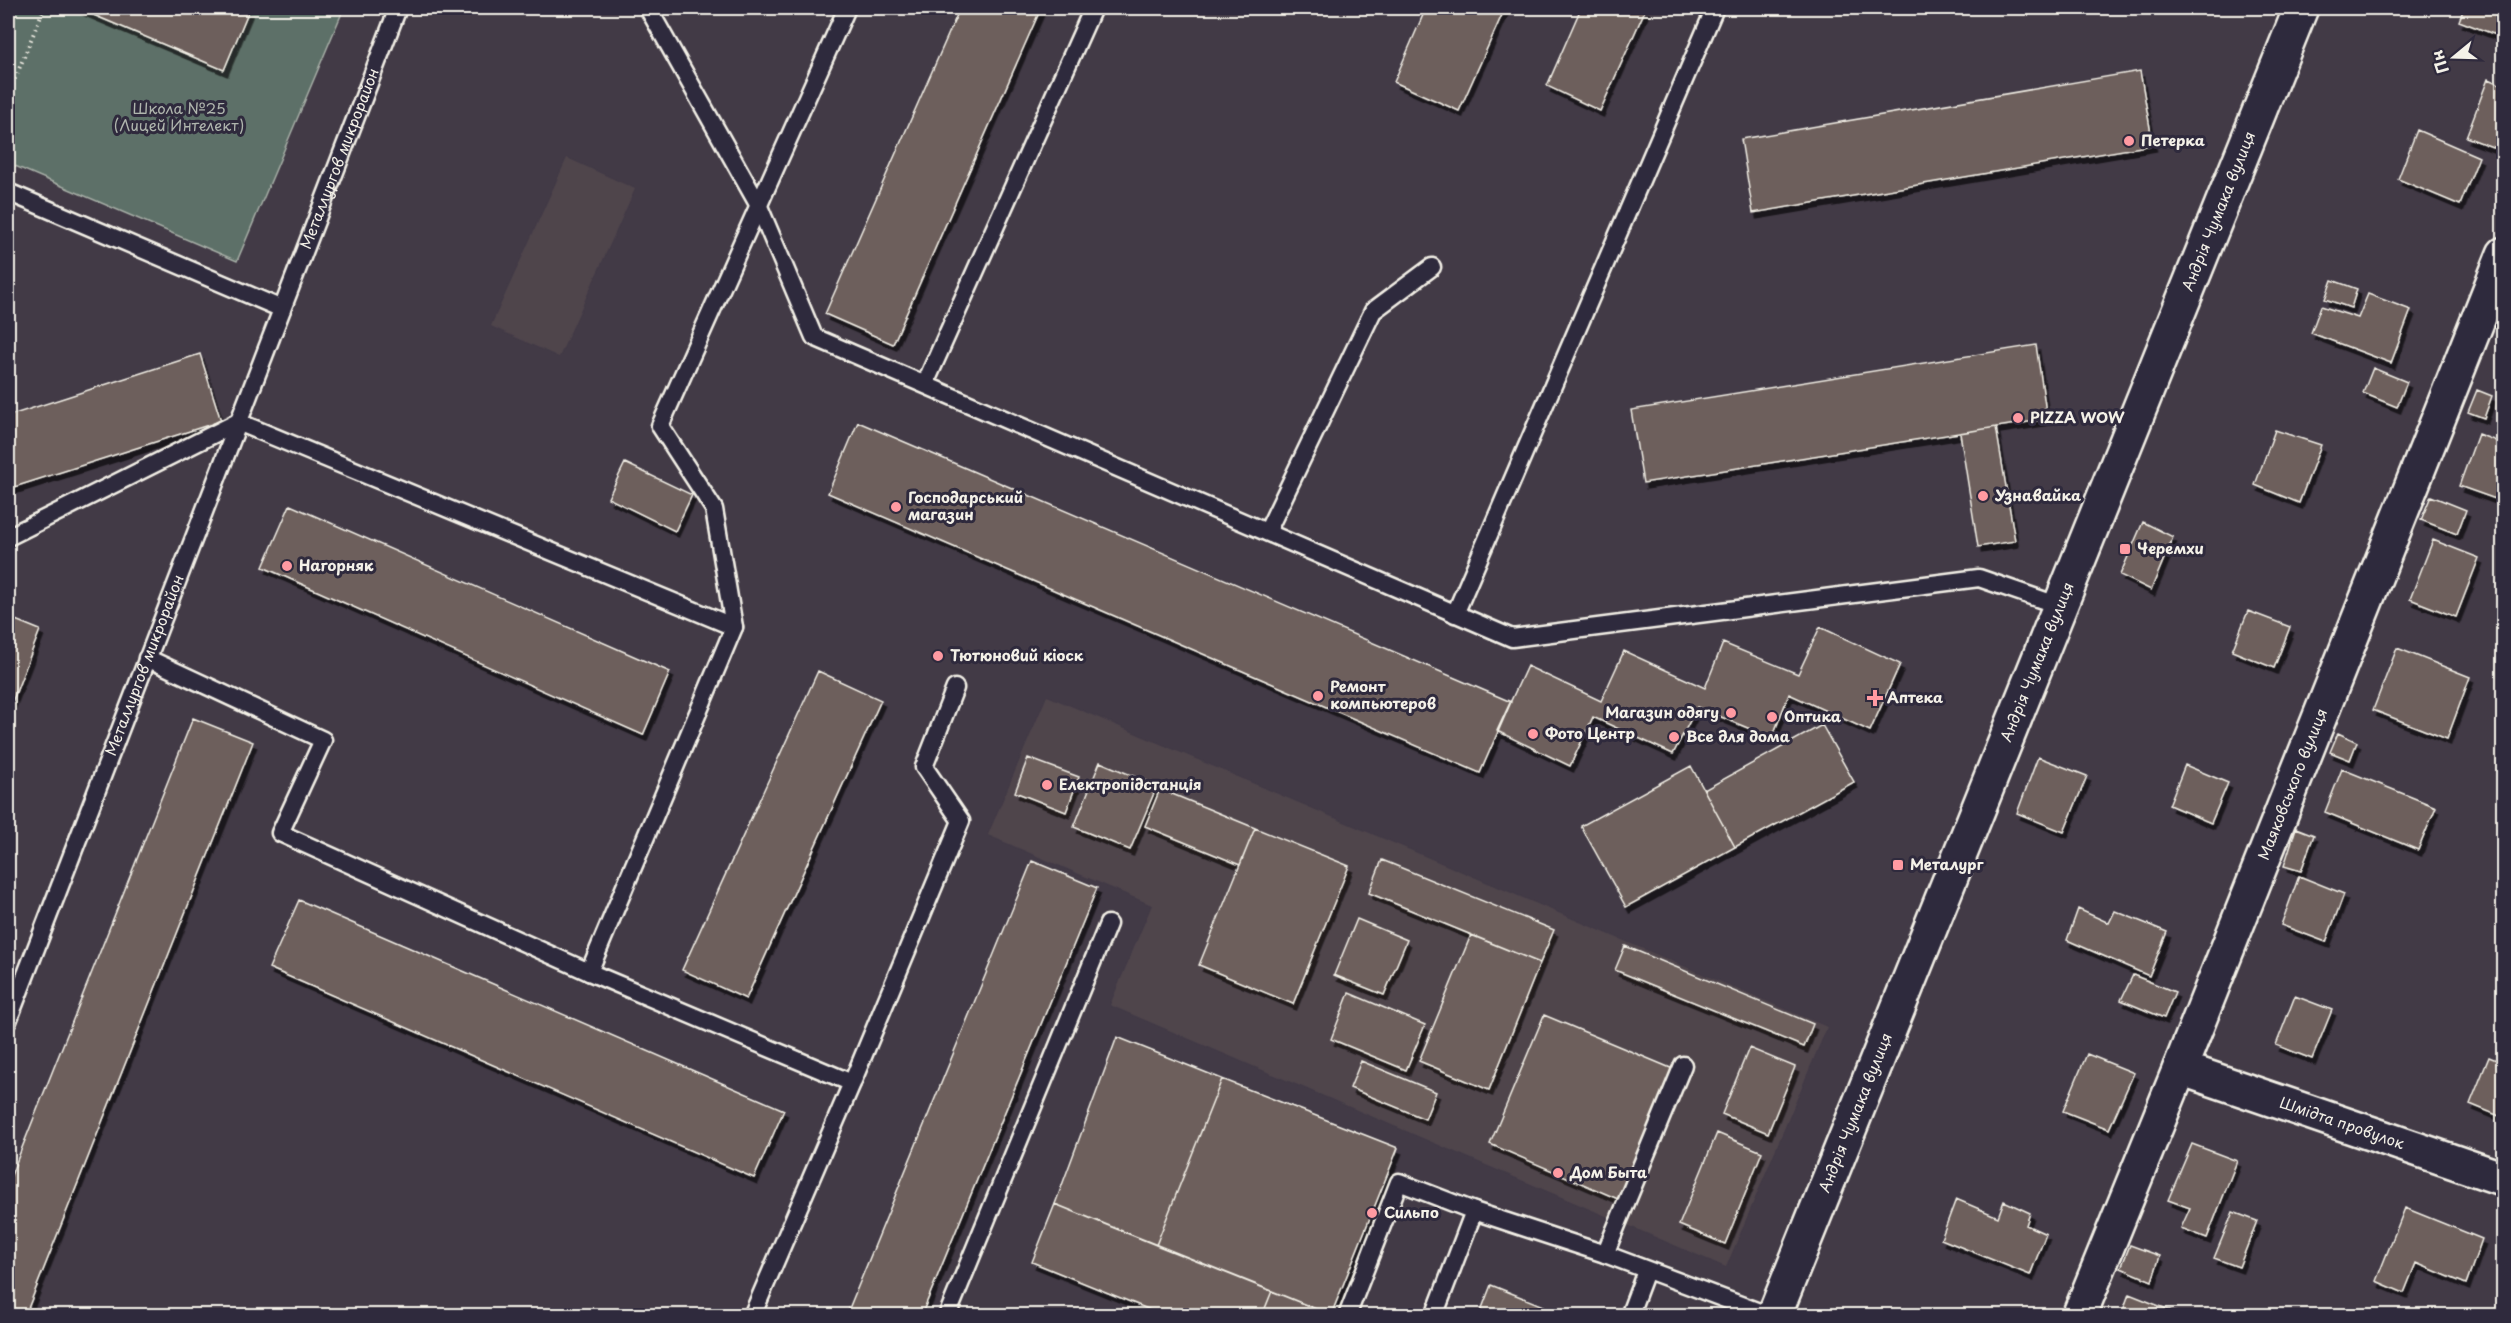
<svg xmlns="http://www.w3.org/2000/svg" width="2511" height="1323" font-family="'Playpen Sans',sans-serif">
  <defs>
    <filter id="shadow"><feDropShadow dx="3.5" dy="6" stdDeviation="0" flood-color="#0009"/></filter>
  </defs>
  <rect width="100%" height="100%" fill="#423a46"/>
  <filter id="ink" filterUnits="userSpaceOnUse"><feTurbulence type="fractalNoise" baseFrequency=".0167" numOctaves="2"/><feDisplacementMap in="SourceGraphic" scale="12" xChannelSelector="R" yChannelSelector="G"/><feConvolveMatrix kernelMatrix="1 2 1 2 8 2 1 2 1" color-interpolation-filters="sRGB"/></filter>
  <g filter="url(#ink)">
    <path fill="#4f454c" d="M567 158 635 189 559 357 491 326Z
      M1047 696 1827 1027 1726 1267 1110 1005 1152 905 988 835Z"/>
    <path fill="#5d6f67" stroke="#a8b0a8" stroke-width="1.5" d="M8 8H344L237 261 8 163Z"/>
    <path fill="#6d5f5b" stroke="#f4f1e8" stroke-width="1.5" filter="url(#shadow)" d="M77 8H244L249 10 224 70Z
      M960 8H1041L893 344 825 314Z
      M1426 8H1505L1459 111 1394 82Z
      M1581 8H1646L1600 111 1547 86Z
      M2464 8H2504V38L2459 21Z
      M2140 71 2153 145 1753 213 1741 139Z
      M2488 79 2504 86 2503 151 2466 137Z
      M2417 130 2479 157 2460 205 2398 179Z
      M2332 280 2357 289 2351 308 2325 299Z
      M2368 294 2411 310 2391 363 2311 333 2321 306 2358 318Z
      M2036 345 2047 419 1643 483 1631 410Z
      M200 354 221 421 8 489V416Z
      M2373 368 2407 382 2397 407 2363 393Z
      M2477 390 2492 396 2484 418 2468 412Z
      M858 422 1511 702 1480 773 828 493Z
      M1996 427 2015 541 1978 547 1960 433Z
      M2275 430 2321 445 2299 503 2255 485Z
      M2478 434 2504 444V502L2459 486Z
      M625 463 692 495 675 531 608 498Z
      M2431 496 2466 510 2457 534 2421 520Z
      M290 505 670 672 643 735 263 567Z
      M2143 522 2173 537 2151 590 2120 575Z
      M2433 540 2479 558 2456 617 2410 599Z
      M2248 611 2290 627 2274 668 2232 651Z
      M8 617 40 630 8 713Z
      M1820 627 1900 664 1870 731 1789 694 1772 738 1697 707 1673 754 1593 717 1570 766 1497 731 1527 666 1601 701 1624 651 1705 688 1723 643 1798 674Z
      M2397 648 2470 677 2447 739 2373 710Z
      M818 671 881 700 746 999 682 970Z
      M193 718 253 742 25 1316H8V1183Z
      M1822 725 1854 782 1735 847 1704 790Z
      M2338 733 2357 742 2350 760 2330 752Z
      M2038 757 2087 776 2064 832 2017 813Z
      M1028 758 1079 777 1066 812 1015 792Z
      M1100 762 1157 786 1130 850 1074 827Z
      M2185 765 2228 783 2211 823 2169 805Z
      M1691 766 1735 847 1626 907 1581 826Z
      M2342 769 2436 807 2418 850 2325 812Z
      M1160 789 1255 828 1240 865 1145 826Z
      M1255 828 1349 866 1293 1004 1199 965Z
      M2296 828 2314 835 2301 871 2284 866Z
      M1382 860 1554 930 1540 963 1369 893Z
      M1032 861 1097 888 921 1316H846Z
      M2299 876 2344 894 2326 942 2281 925Z
      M299 900 784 1110 754 1178 269 968Z
      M2078 909 2109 923 2115 911 2167 932 2149 976 2067 940Z
      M1357 919 1407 940 1384 995 1334 975Z
      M1471 935 1540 963 1489 1090 1419 1061Z
      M1625 946 1813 1024 1804 1047 1615 970Z
      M2133 975 2175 992 2164 1018 2121 1000Z
      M1349 993 1425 1025 1406 1070 1331 1039Z
      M2295 996 2332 1010 2312 1059 2276 1045Z
      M1544 1015 1673 1069 1618 1199 1490 1144Z
      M1117 1037 1222 1079 1156 1245 1055 1204Z
      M1749 1048 1795 1067 1768 1133 1722 1114Z
      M2087 1054 2134 1073 2109 1129 2063 1111Z
      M2489 1057 2504 1063V1118L2470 1104Z
      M1361 1061 1436 1092 1425 1119 1350 1088Z
      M1222 1079 1398 1148 1331 1315 1156 1245Z
      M1717 1133 1762 1152 1725 1244 1679 1225Z
      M2192 1144 2237 1161 2207 1238 2181 1228 2190 1208 2168 1200Z
      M1956 1199 1998 1217 2004 1201 2030 1213 2026 1225 2046 1234 2030 1275 1941 1239Z
      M1055 1204 1272 1291 1262 1316H1165L1032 1262Z
      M2405 1208 2482 1239 2466 1284 2416 1263 2404 1293 2376 1281Z
      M2233 1212 2257 1221 2239 1267 2214 1258Z
      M2130 1245 2160 1256 2152 1281 2121 1268Z
      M1491 1285 1568 1316H1479Z
      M1272 1291 1331 1315V1316H1262Z
      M2129 1294 2177 1313 2176 1316H2121Z"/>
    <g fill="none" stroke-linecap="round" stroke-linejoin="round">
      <g stroke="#f4f1e8" stroke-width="21">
        <g id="lane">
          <path d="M648 8 758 204 814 337 1512 638 1979 578 2060 606"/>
          <path d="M8 192 282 309"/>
          <path d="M925 384 1093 8"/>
          <path d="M1267 532 1373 311 1432 267"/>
          <path d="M8 537 238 422 734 627"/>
          <path d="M1455 614 1715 8"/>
          <path d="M147 658 323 740 280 833 589 972 852 1083 752 1316"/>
          <path d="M589 972 734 627 714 509 660 426 847 8"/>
          <path id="s1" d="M8 1021 398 8"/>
          <path d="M852 1083 961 821 924 767 955 688"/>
          <path d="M1474 1211 1605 1254 1770 1316"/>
          <path d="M1605 1254 1683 1065"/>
          <path d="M947 1316 1108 924"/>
          <path d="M1347 1316 1399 1182 1474 1211 1434 1316"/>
          <path d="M1629 1316 1646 1271"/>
        </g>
      </g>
      <g stroke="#f4f1e8" stroke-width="38">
        <g id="street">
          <path id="s2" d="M2180 1068 2504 1179"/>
          <path id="s3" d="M2079 1316 2180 1068 2504 254"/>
        </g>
      </g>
      <g stroke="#f4f1e8" stroke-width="38">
        <g id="secondary">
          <path id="s4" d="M1774 1316 2301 8"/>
        </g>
      </g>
      <path stroke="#f4f1e8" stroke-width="4" stroke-dasharray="1.5 4.5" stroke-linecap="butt" d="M8 96 44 8"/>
      <use href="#lane" stroke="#2f2a3d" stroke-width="16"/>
      <use href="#street" stroke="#2f2a3d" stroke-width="33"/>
      <use href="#secondary" stroke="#2f2a3d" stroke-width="33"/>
    </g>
  </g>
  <g fill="#ff9aa2" stroke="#2f2a3d" stroke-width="2">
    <circle cx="2129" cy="141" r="6"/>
    <circle cx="2018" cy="418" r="6"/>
    <circle cx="1983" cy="496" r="6"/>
    <circle cx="896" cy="507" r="6"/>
    <rect x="2119" y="543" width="12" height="12" rx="3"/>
    <circle cx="287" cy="566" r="6"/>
    <circle cx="938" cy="656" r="6"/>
    <circle cx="1318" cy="696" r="6"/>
    <path d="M1872 689h6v6h6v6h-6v6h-6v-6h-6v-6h6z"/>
    <circle cx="1731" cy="713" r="6"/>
    <circle cx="1772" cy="717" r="6"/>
    <circle cx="1533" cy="734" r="6"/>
    <circle cx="1674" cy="737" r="6"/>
    <circle cx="1047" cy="785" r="6"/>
    <rect x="1892" y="859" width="12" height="12" rx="3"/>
    <circle cx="1558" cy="1173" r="6"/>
    <circle cx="1372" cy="1213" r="6"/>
  </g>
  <g text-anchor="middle" stroke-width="6" stroke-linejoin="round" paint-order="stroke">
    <g font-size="15" fill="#b0b6ae" stroke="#2f2a3d">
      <text x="179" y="114">Школа №25<tspan x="179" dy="17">(Лицей Интелект)</tspan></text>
    </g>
    <g font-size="15" font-weight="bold" fill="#f4f1e8" stroke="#2f2a3d" text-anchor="start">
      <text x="2141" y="146">Петерка</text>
      <text x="2030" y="423">PIZZA WOW</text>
      <text x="1995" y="501">Узнавайка</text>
      <text x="908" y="503">Господарський<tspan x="908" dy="17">магазин</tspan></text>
      <text x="2137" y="554">Черемхи</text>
      <text x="299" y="571">Нагорняк</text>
      <text x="950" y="661">Тютюновий кіоск</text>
      <text x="1330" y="692">Ремонт<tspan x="1330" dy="17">компьютеров</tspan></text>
      <text x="1887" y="703">Аптека</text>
      <text x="1719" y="718" text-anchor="end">Магазин одягу</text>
      <text x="1784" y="722">Оптика</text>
      <text x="1545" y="739">Фото Центр</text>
      <text x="1686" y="742">Все для дома</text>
      <text x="1059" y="790">Електропідстанція</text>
      <text x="1910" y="870">Металург</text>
      <text x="1570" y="1178">Дом Быта</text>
      <text x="1384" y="1218">Сильпо</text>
    </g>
    <g font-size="15" fill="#f4f1e8" stroke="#2f2a3d">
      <text dy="5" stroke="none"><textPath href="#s1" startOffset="924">Металлургов микрорайон</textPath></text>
      <text dy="5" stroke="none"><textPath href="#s4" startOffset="1191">Андрія Чумака вулиця</textPath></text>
      <text dy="5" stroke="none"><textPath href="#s4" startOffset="705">Андрія Чумака вулиця</textPath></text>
      <text dy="5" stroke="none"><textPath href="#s1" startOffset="381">Металлургов микрорайон</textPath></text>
      <text dy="5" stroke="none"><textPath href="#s3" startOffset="573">Маяковського вулиця</textPath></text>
      <text dy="5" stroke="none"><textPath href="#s4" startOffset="219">Андрія Чумака вулиця</textPath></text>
      <text dy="5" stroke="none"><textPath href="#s2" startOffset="171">Шмідта провулок</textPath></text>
    </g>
  </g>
  <rect width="2511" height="1323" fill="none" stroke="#2f2a3d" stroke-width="30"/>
  <rect x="15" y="15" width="2481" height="1293" fill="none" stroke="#f4f1e8" stroke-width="2" filter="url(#ink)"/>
  <g transform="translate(2454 57) rotate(251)" stroke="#2f2a3d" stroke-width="4.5" paint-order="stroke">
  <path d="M0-4.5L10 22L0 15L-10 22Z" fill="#f4f1e8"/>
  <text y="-9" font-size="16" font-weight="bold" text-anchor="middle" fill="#f4f1e8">Пн</text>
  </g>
</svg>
